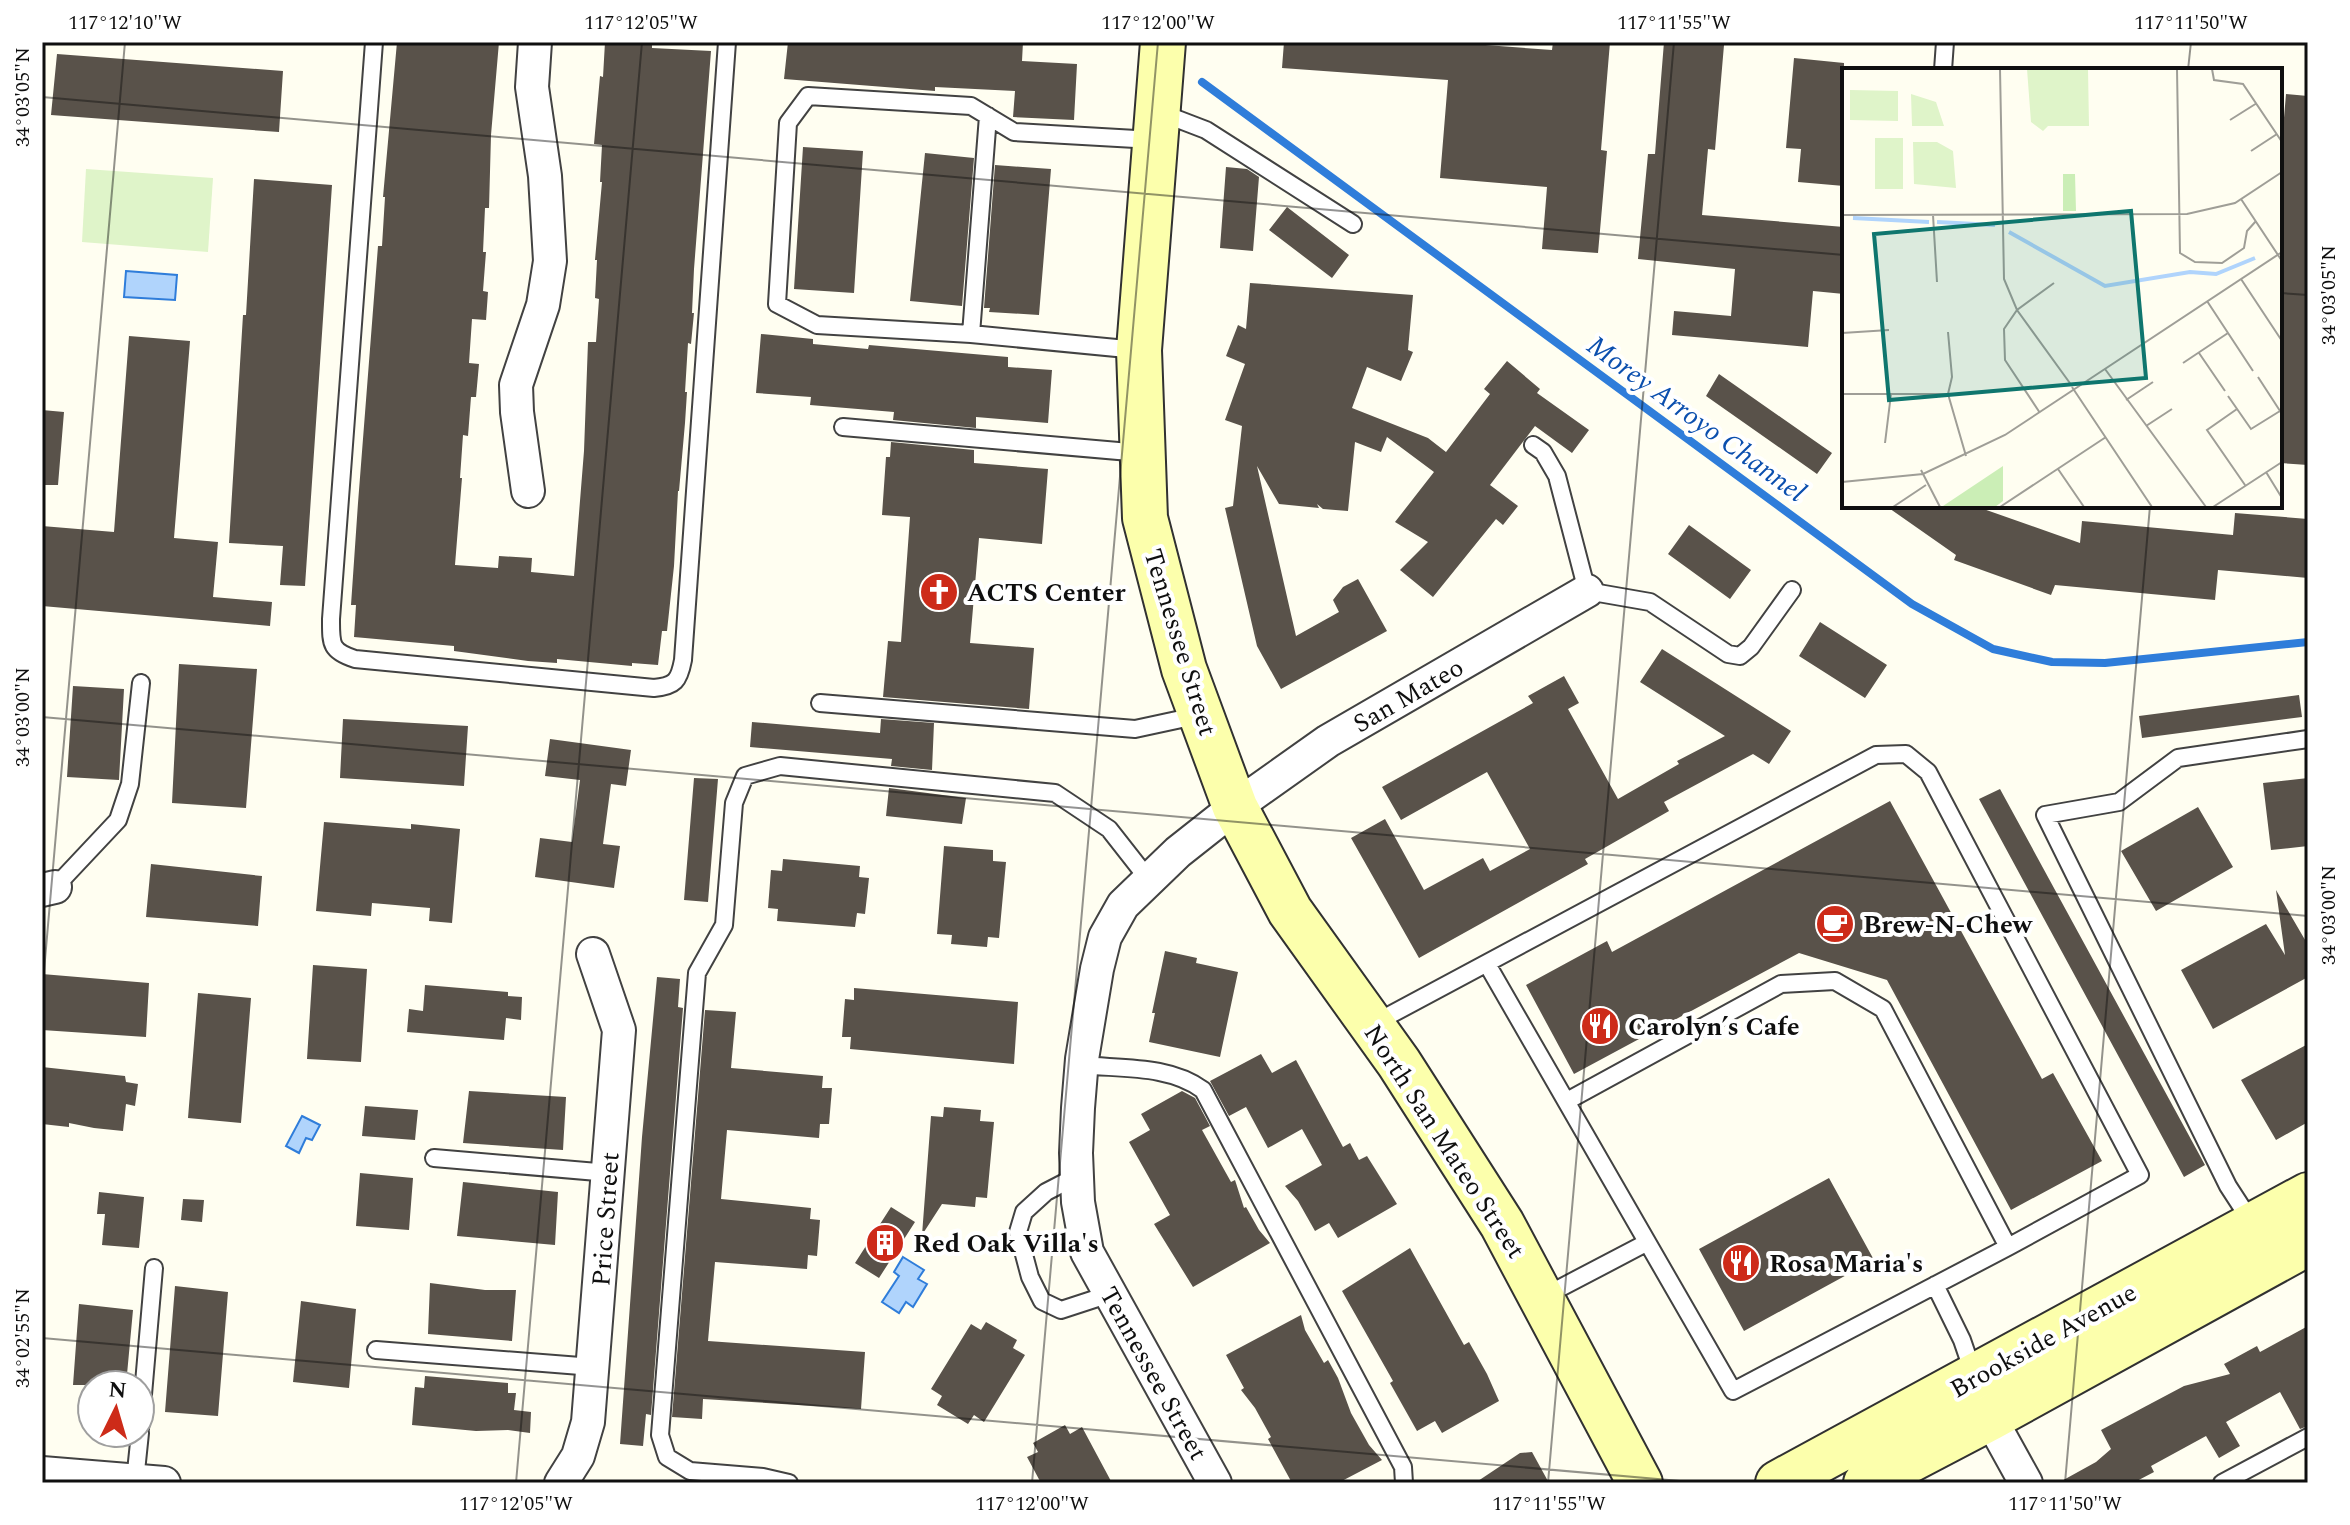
<svg xmlns="http://www.w3.org/2000/svg" width="2350" height="1525" font-family="Spectral,serif">
  <rect width="100%" height="100%" fill="#fffef1"/>
  <path fill="#dff4c9" d="M86 169 213 178 208 252 82 242Z"/>
  <path fill="#b0d4fc" stroke="#2f7dda" stroke-width="2" d="M126 271 177 275 175 300 124 297Z
    M302 1116 320 1125 312 1140 306 1138 299 1153 286 1146Z
    M903 1257 924 1270 918 1279 927 1284 913 1307 906 1302 899 1313 882 1302 899 1276 894 1272Z"/>
  <g fill="none" stroke-linecap="round" stroke-linejoin="round">
    <path stroke="#2f7dda" stroke-width="8" d="M1202 82 1912 604 1993 649 2052 662 2105 663 2308 642"/>
  </g>
  <path fill="#59524a" d="M397 42H499L491 135 489 208H485L483 252H486L483 291 488 292 486 320 472 319 469 363 479 364 476 397H471L468 436 463 435 460 478H462L455 565 498 568 499 556 532 558 531 572 574 576 584 451 588 342H596L599 299 595 298 597 260H595L602 182H600L602 145 594 144 600 76 603 77 605 42H652V48L711 51 694 269 692 313H694L691 344 688 343 685 392H687L685 423 679 491H678L674 566 667 631H662L658 665 632 663V666L557 659V663L528 661 454 651V646L354 637 356 605H351L358 503 378 246H382L385 197H383Z
    M788 42H1023L1022 61 1077 64 1074 120 1013 117 1015 91 935 87V91L784 79Z
    M1284 42H1445L1552 50 1553 42H1610L1601 150 1607 151 1598 253 1542 249 1547 187 1440 178 1448 80 1282 68Z
    M1664 42 1724 45 1715 150 1708 149 1702 215 1844 227V294L1813 291 1808 347 1672 335 1674 311 1731 316 1735 269 1638 259 1648 154H1655Z
    M57 54 283 71 279 132 51 115Z
    M1794 58 1844 63V186L1798 182 1801 149 1786 148Z
    M2286 94 2308 96V465L2280 463V165Z
    M803 147 863 151 854 293 794 289Z
    M925 153 974 158 962 306 910 301Z
    M995 165 1051 169 1039 315 989 312 990 308H984Z
    M1226 167 1247 169 1259 177 1253 251 1220 248Z
    M254 179 332 185 305 586 280 585 283 546 229 543 243 315H246Z
    M1287 207 1349 255 1332 278 1269 230Z
    M1250 283 1413 295 1408 350 1413 352 1401 381 1367 367 1352 408 1428 438 1446 452 1490 394 1484 389 1507 361 1540 389 1537 393 1589 430 1572 453 1535 426 1490 485 1518 506 1503 525 1496 519 1433 597 1400 570 1428 542 1395 522 1434 472 1387 437 1381 452 1355 442 1348 511 1323 509 1317 504 1319 508 1279 504 1257 466 1296 636 1339 612 1333 600 1343 587 1358 579 1387 631 1281 689 1257 646 1225 508 1233 506 1242 426 1225 420 1245 364 1226 356 1238 325 1246 329Z
    M761 334 813 339V344L868 349 869 345 1008 357V367L1052 370 1048 423 976 417V428L893 420 894 412 810 405 811 397 756 393Z
    M129 336 190 341 174 538 218 542 213 597 272 602 270 626 42 606V526L114 532Z
    M1719 374 1832 453 1817 474 1706 396Z
    M42 410 64 412 58 485H42Z
    M891 442 974 450V463L1048 469 1042 544 979 538 970 643 1034 648 1029 709 883 697 888 641 901 642 910 517 882 515 886 457H890Z
    M1886 506H1975L2080 543 2082 521 2233 535 2235 513 2308 519V578L2218 570 2215 600 2055 585 2051 595 1954 560 1956 555Z
    M1689 525 1751 570 1730 599 1668 554Z
    M1820 622 1887 665 1865 698 1799 656Z
    M1662 649 1791 731 1769 764 1753 754 1664 802 1669 811 1585 859 1588 864 1419 958 1351 838 1385 819 1424 890 1483 858 1490 871 1530 849 1487 772 1401 820 1382 787 1533 703 1528 696 1564 676 1579 703 1568 709 1618 799 1679 764 1677 761 1725 736 1640 682Z
    M179 664 257 669 246 808 172 803Z
    M73 686 124 689 119 780 67 777Z
    M2299 695 2302 717 2142 738 2139 716Z
    M343 719 468 726 464 786 340 778Z
    M881 719 934 723 932 770 891 766 892 759 750 747 752 722 880 733Z
    M550 739 631 750 626 786 611 784 603 844 620 846 614 888 535 877 540 838 572 842 580 780 545 776Z
    M694 778 718 779 708 902 684 900Z
    M2308 778V846L2271 850 2263 783Z
    M889 788 966 798 962 824 886 816Z
    M2000 789 2205 1165 2184 1177 1979 799Z
    M1890 801 2042 1079 2053 1073 2102 1161 2011 1210 1887 980 1799 953 1574 1074 1526 985 1607 941 1612 952Z
    M2198 807 2233 867 2156 911 2121 851Z
    M324 822 411 829V824L460 829 452 923 429 921 430 908 372 903 371 916 316 911Z
    M944 846 993 850V861L1006 862 999 938 988 937 987 947 951 944 952 935 937 934Z
    M783 859 860 866 859 877 869 878 865 914 857 913 855 927 777 921 778 909 768 908 771 870 782 871Z
    M151 864 262 876 258 926 146 917Z
    M2276 890 2308 945V977L2213 1029 2181 970 2266 924 2285 955Z
    M1165 951 1197 958 1196 963 1238 972 1220 1057 1149 1042 1155 1013H1152Z
    M313 965 367 969 361 1062 307 1059Z
    M42 974 149 983 146 1037 42 1030Z
    M657 977 680 979 678 1007 683 1008 651 1415 646 1414 643 1446 620 1444 642 1137Z
    M425 985 508 992V996L522 997 521 1020 506 1018 504 1040 407 1032 409 1009 423 1011Z
    M854 988 1018 1002 1014 1064 850 1049 851 1037H842L845 999 854 1000Z
    M198 993 251 998 241 1123 188 1118Z
    M705 1010 736 1012 731 1068 823 1076 822 1088H832L829 1124H820L819 1138 727 1130 721 1199 811 1208 810 1219 820 1220 817 1256 808 1255 807 1269 715 1262 708 1341 865 1352 861 1409 703 1399 702 1419 672 1417Z
    M2308 1044V1122L2276 1140 2241 1080Z
    M1261 1054 1272 1073 1296 1060 1343 1147 1350 1143 1359 1160 1367 1156 1397 1204 1338 1238 1329 1223 1315 1231 1298 1201 1285 1186 1322 1165 1302 1129 1268 1148 1246 1107 1229 1116 1210 1081Z
    M42 1067 125 1076 126 1082 138 1084 135 1106 126 1104 123 1131 94 1128 69 1123V1127L42 1124Z
    M469 1091 566 1097 563 1150 463 1143Z
    M1182 1091 1195 1098 1210 1126 1202 1130 1231 1182 1235 1180 1244 1208 1246 1207 1259 1230 1270 1243 1193 1287 1154 1224 1170 1215 1129 1142 1150 1130 1141 1114Z
    M365 1106 418 1110 415 1140 362 1136Z
    M944 1107 981 1110 980 1121 994 1122 987 1198 976 1197 975 1207 942 1204 922 1235 931 1116 943 1117Z
    M360 1173 413 1178 409 1230 356 1226Z
    M1829 1178 1874 1260 1744 1331 1699 1249Z
    M463 1182 558 1192 555 1245 457 1236Z
    M99 1192 144 1197 139 1248 102 1245 105 1214H97Z
    M183 1199 204 1200 202 1222 181 1220Z
    M891 1207 915 1222 879 1278 855 1263Z
    M1410 1248 1464 1345 1469 1342 1487 1374 1499 1401 1442 1433 1435 1421 1417 1431 1390 1383 1393 1381 1342 1291Z
    M430 1283 485 1290H516L512 1341 428 1334Z
    M175 1286 228 1292 218 1416 165 1412Z
    M301 1301 356 1309 349 1388 293 1382Z
    M79 1304 133 1310 126 1385H73Z
    M1301 1315 1305 1330 1324 1363 1328 1360 1338 1378 1351 1413 1369 1445 1382 1460 1338 1483H1292L1268 1439 1271 1437 1255 1408 1241 1390 1244 1388 1226 1355Z
    M986 1322 1017 1340 1013 1348 1025 1355 984 1422 974 1415 968 1424 937 1405 942 1396 931 1389 971 1324 981 1330Z
    M2308 1326V1426L2300 1429 2280 1392 2226 1422 2240 1446 2219 1458 2206 1436 2151 1466 2154 1472 2133 1483H2058L2096 1462 2111 1449 2101 1430 2184 1386 2230 1374 2224 1364 2257 1346 2260 1352Z
    M425 1376 508 1383V1393H516L514 1410 531 1412 530 1433 508 1430 476 1431 412 1425 415 1387 424 1388Z
    M1065 1425 1070 1434 1082 1427 1112 1483H1041L1027 1457 1038 1452 1033 1443Z
    M1532 1452 1549 1483H1475L1520 1453Z"/>
  <g fill="none" stroke-linecap="round" stroke-linejoin="round">
    <g stroke="#424242" stroke-width="20">
      <path id="lane" d="M374 42 331 619C331 644 330 651 355 659L654 688C675 686 679 681 683 660L727 42
        M1943 70 1945 42
        M1159 112 1206 130 1353 224
        M988 116 971 334 817 325 777 304 788 123 808 96 971 106 1014 132 1153 140
        M971 334 1137 350
        M843 427 1141 453
        M1533 445 1543 452 1557 476 1587 591 1650 602 1728 654 1740 656 1751 647 1792 590
        M820 703 1135 729 1200 715
        M55 887 118 820 130 784 141 683
        M1373 1024 1876 755 1906 754 1928 772 2140 1175 2008 1247 1733 1391 1487 964
        M1082 1065C1121 1069 1170 1065 1203 1090L1403 1467 1404 1483
        M1567 1101 1781 984 1835 981 1883 1009 2008 1247
        M434 1158 609 1173
        M1077 1176 1046 1192 1024 1212 1018 1232 1030 1277 1042 1301 1061 1310 1110 1294
        M2252 1223 2228 1186 2045 815 2119 802 2178 758 2308 739
        M1935 1285 1962 1340 1974 1375
        M1543 1297 1646 1243
        M376 1350 593 1367
        M140 1429 154 1268
        M135 1481 140 1433
        M789 1483 763 1477 690 1471 667 1457 660 1435 697 973 724 925 734 803 745 776 780 766 1055 793 1109 829 1149 880
        M2222 1483 2308 1437"/>
    </g>
    <g stroke="#424242" stroke-width="36">
      <path id="street" d="M528 491 517 412 516 385 543 305 550 261 545 176 532 87 535 42
        M42 890 55 887
        M1982 1397 1990 1418 2026 1483
        M42 1473 164 1483
        M561 1483 578 1456 588 1422 619 1030 593 954
        M1215 1483 1087 1252 1078 1202 1076 1153 1078 1108 1082 1059 1097 969 1105 937 1123 905 1178 852 1235 807 1328 741 1587 591"/>
    </g>
    <g stroke="#313131" stroke-width="48">
      <path id="secondary" d="M1163 42 1139 350 1145 518 1184 669 1235 807 1290 911 1399 1063 1502 1224 1640 1483
        M1778 1483 2308 1195
        M1866 1483 1990 1418 2308 1243"/>
    </g>
    <use href="#lane" stroke="#fff" stroke-width="16"/>
    <use href="#street" stroke="#fff" stroke-width="32"/>
    <use href="#secondary" stroke="#fcffac" stroke-width="44"/>
  </g>
  <path fill="none" stroke="#0f0f0f" stroke-width="2" stroke-opacity="0.45" d="M2188 70 2191 42M42 97 1844 255M2280 293 2308 295M42 717 2308 916M42 994 125 42M42 1338 1703 1483M516 1483 642 42M1032 1483 1158 42M1548 1483 1674 42M2065 1483 2150 506"/>
  <defs>
    <g id="church-disc" transform="scale(2)"><circle r="9.5" fill="#cd2b19" stroke="#fff"/><path d="M-1.2-6h2.4v3.5h3.3v2.4h-3.3V6h-2.4V-.1h-3.3v-2.4h3.3Z" fill="#fff"/></g>
    <g id="cafe-disc" transform="scale(2)"><circle r="9.5" fill="#cd2b19" stroke="#fff"/><path d="M-5.5-4.5H6V0H3Q3 3.5 0 3.5H-2.5Q-5.5 3.5-5.5 0ZM3-3.2v2h1.7v-2ZM-6 4.5H4V6H-6Z" fill="#fff"/></g>
    <g id="restaurant-disc" transform="scale(2)"><circle r="9.5" fill="#cd2b19" stroke="#fff"/><path d="M-5-6h1v4h1v-4h1v4h1v-4h1v5L-1.5 .5V6h-2V.5L-5-1ZM5-6V6H3V1.5H1.5Q1.5-4 5-6Z" fill="#fff"/></g>
    <g id="building-disc" transform="scale(2)"><circle r="9.5" fill="#cd2b19" stroke="#fff"/><path d="M-4-6H4V6H1V3H-1V6H-4ZM-2.5-4.3h1.7v1.8h-1.7ZM.8-4.3h1.7v1.8H.8ZM-2.5-1h1.7V.8h-1.7ZM.8-1h1.7V.8H.8Z" fill="#fff"/></g>
  </defs>
  <g fill-rule="evenodd">
    <use href="#church-disc" x="939" y="592"/>
    <use href="#cafe-disc" x="1835" y="924"/>
    <use href="#restaurant-disc" x="1600" y="1026"/>
    <use href="#building-disc" x="885" y="1243"/>
    <use href="#restaurant-disc" x="1741" y="1263"/>
  </g>
  <g text-anchor="middle" stroke-width="8" stroke-linejoin="round" paint-order="stroke">
    <g font-size="26" font-weight="bold" fill="#0f0f0f" stroke="#fff" text-anchor="start">
      <text x="967" y="601">ACTS Center</text>
      <text x="1863" y="933">Brew-N-Chew</text>
      <text x="1628" y="1035">Carolyn’s Cafe</text>
      <text x="913" y="1252">Red Oak Villa's</text>
      <text x="1769" y="1272">Rosa Maria's</text>
    </g>
    <g font-size="26" fill="#0f0f0f" stroke="#fff">
      <text transform="translate(1181 642) rotate(73)" y="9">Tennessee Street</text>
      <text transform="translate(1408 695) rotate(-30)" y="9">San Mateo</text>
      <text transform="translate(1445 1141) rotate(57)" y="9">North San Mateo Street</text>
      <text transform="translate(605 1219) rotate(-86)" y="9">Price Street</text>
      <text transform="translate(2043 1340) rotate(-29)" y="9">Brookside Avenue</text>
      <text transform="translate(1154 1373) rotate(61)" y="9">Tennessee Street</text>
    </g>
    <g font-size="28" font-style="italic" fill="#0b4fae" stroke="#fff">
      <text transform="translate(1697 418) rotate(36)" y="10">Morey Arroyo Channel</text>
    </g>
  </g>
  <g transform="translate(1842 68)">
    <rect width="440" height="440" fill="#fffef1"/>
    <path d="M221 106H233L234 143H221ZM161 398V433L153 439 101 438Z" fill="#cbeeb6"/>
    <path d="M185 1H246L247 58H206L201 63 189 54ZM8 22 56 23V53L8 52ZM69 26 94 34 102 58H70ZM33 70H61V121H33ZM71 74H95L111 83 114 120 72 116Z" fill="#dff4c9"/>
    <path fill="none" stroke="#b0d4fc" stroke-width="4" d="M11 150 87 154M95 154 153 157M167 164 263 218 348 204 374 206 413 190"/>
    <path fill="none" stroke="#9f9e97" stroke-width="2" d="M158 1 162 211 175 242 230 318M335 1 338 185 353 194 380 195 402 180 405 163 414 153M370 1 372 12 401 16 440 74M388 52 415 35M409 83 435 66M399 131 440 193M0 147 345 146 393 135 440 104M91 147 95 214M399 211 440 273M365 233 411 303M106 264 110 309 106 326 124 388M0 265 47 262M357 285 383 323M341 295 386 265M263 301 364 439M416 309 440 346M230 319 310 439M0 326H106M386 328 409 361 438 343M284 332 311 314M395 341 365 362 403 417M198 345 163 292 162 261 175 242 212 215M304 358 330 341M43 375 49 326M216 401 242 439M79 402 98 439M424 404 440 430M0 414 81 406 163 367 440 184M51 439 84 417M158 439 264 369M371 439 440 394"/>
    <path fill="#0f766e" fill-opacity="0.15" stroke="#0f766e" stroke-width="4" d="M289 143 304 310 47 332 32 166Z"/>
    <rect width="440" height="440" fill="none" stroke="#0f0f0f" stroke-width="4"/>
  </g>
  <rect width="2350" height="1525" fill="none" stroke="#ffffff" stroke-width="88"/>
  <g transform="translate(116 1409) rotate(5)"><circle r="38" fill="#ffffff" stroke="#9f9f9f" stroke-width="2"/>
  <path d="M0-6L14 30L0 20L-14 30Z" fill="#cd2b19"/>
  <text y="-12" font-size="22" font-weight="bold" text-anchor="middle" fill="#0f0f0f">N</text>
  </g>
  <rect x="44" y="44" width="2262" height="1437" fill="none" stroke="#0f0f0f" stroke-width="3"/>
  <g font-size="20" text-anchor="middle" fill="#0f0f0f">
    <text x="125" y="29">117°12'10"W</text>
    <text x="641" y="29">117°12'05"W</text>
    <text x="1158" y="29">117°12'00"W</text>
    <text x="1674" y="29">117°11'55"W</text>
    <text x="2191" y="29">117°11'50"W</text>
    <text transform="translate(22 97) rotate(-90)" y="7">34°03'05"N</text>
    <text transform="translate(2328 295) rotate(-90)" y="7">34°03'05"N</text>
    <text transform="translate(22 717) rotate(-90)" y="7">34°03'00"N</text>
    <text transform="translate(2328 915) rotate(-90)" y="7">34°03'00"N</text>
    <text transform="translate(22 1338) rotate(-90)" y="7">34°02'55"N</text>
    <text x="516" y="1510">117°12'05"W</text>
    <text x="1032" y="1510">117°12'00"W</text>
    <text x="1549" y="1510">117°11'55"W</text>
    <text x="2065" y="1510">117°11'50"W</text>
  </g>
</svg>
